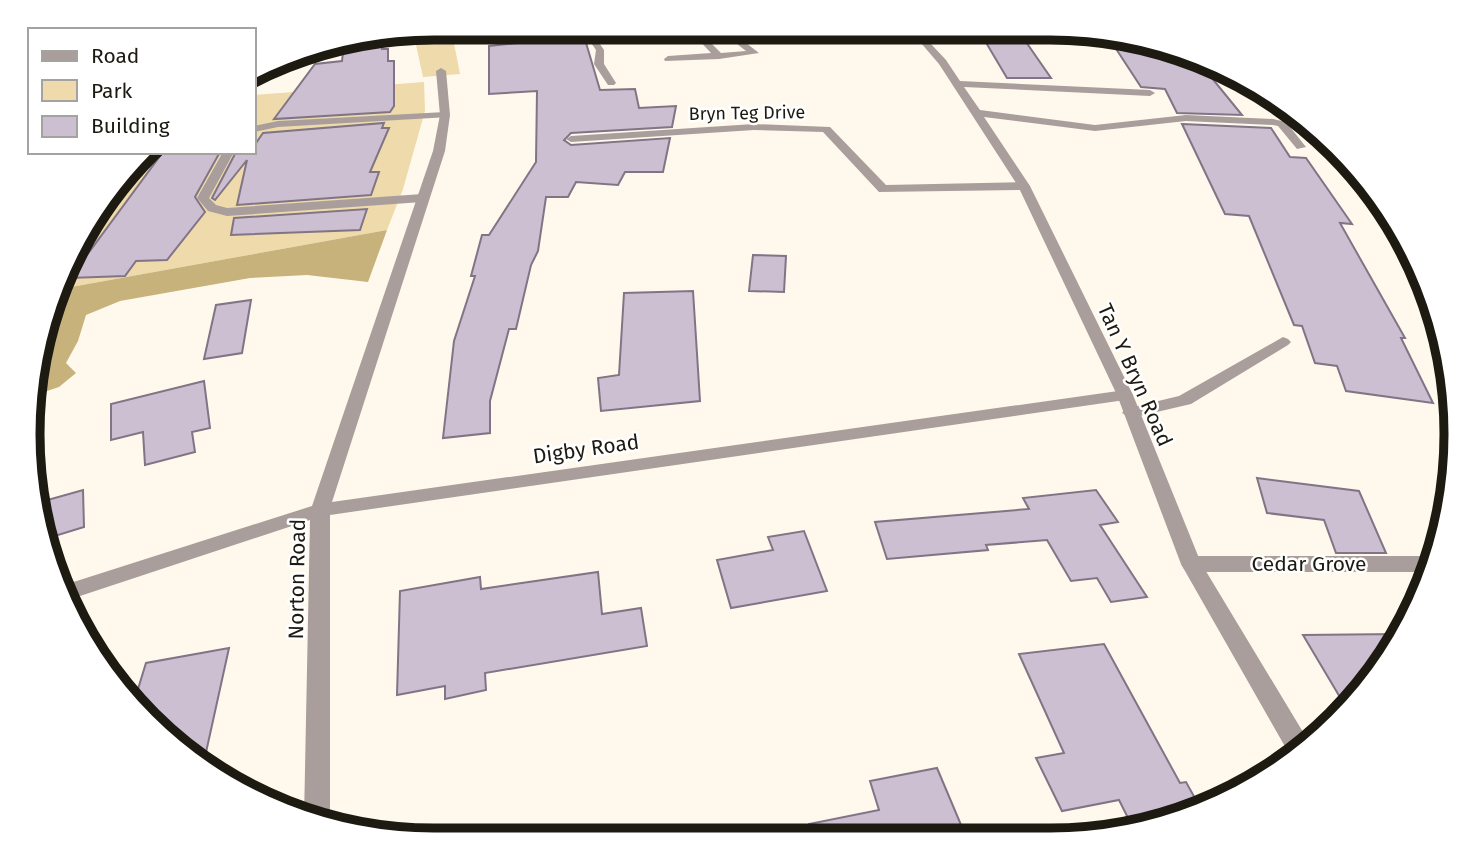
<svg xmlns="http://www.w3.org/2000/svg" width="1484" height="868" font-family="'Fira Sans',sans-serif">
  <rect width="100%" height="100%" fill="#fef9ec"/>
  <path fill="#eedaaa" d="M434 28H451L460 74 423 77 413 31Z
    M424 82 425 111 403 189 387 230 60 289 74 259 115 188 149 152H254V95Z"/>
  <path fill="#c8b27c" d="M387 230 368 282 307 275 250 278 120 301 86 315 78 341 66 363 76 373 59 387 35 395 42 329 60 289Z"/>
  <path fill="#ccbfd2" stroke="#807485" stroke-width="2" d="M978 29H1017L1051 78H1007Z
    M1107 35 1181 50 1194 56 1242 115 1177 113 1165 89 1141 87Z
    M383 36 382 49H388V61H394V106L390 112 274 119 315 64 342 61 344 43Z
    M584 36 600 90 635 89 639 108 676 106 672 127 571 133 564 140 571 145 670 138 663 172H625L618 185 576 182 568 197H546L538 251 531 265 516 329H509L490 401V433L443 438 454 341 475 276H471L482 235H489L536 162 537 91 489 94V46Z
    M384 123 382 128H389L370 172H379L371 195 237 205 247 160 215 200 212 198 236 152H254V146L263 133Z
    M1182 124 1271 128 1290 157 1306 158 1352 224 1340 223 1405 338H1401L1433 403 1346 391 1337 366 1315 363 1302 326 1294 325 1249 216 1225 214Z
    M163 152H220L195 197 205 212 167 260 136 261 125 276 70 278Z
    M367 209 360 230 231 235 234 218Z
    M753 255 786 256 784 292 749 291Z
    M693 291 700 401 601 411 598 378 619 375 624 293Z
    M251 300 242 353 204 359 216 305Z
    M204 381 210 428 192 432 195 452 145 465 143 432 111 440V404Z
    M1257 478 1359 491 1386 553H1336L1324 520 1267 513Z
    M83 490 84 527 45 539 37 503Z
    M1096 490 1118 522 1100 525 1147 597 1111 602 1097 578 1071 581 1047 540 986 545 988 550 887 559 875 522 1029 509 1023 498Z
    M804 531 827 591 731 608 717 560 773 550 768 537Z
    M598 572 602 614 641 608 647 646 485 673 486 690 445 699V686L397 695 400 591 480 577 481 589Z
    M1398 634 1388 659 1347 709 1303 635Z
    M1104 644 1180 783 1186 782 1201 809 1180 819 1133 828 1119 800 1062 811 1036 758 1064 753 1019 654Z
    M229 648 203 766 134 702 146 663Z
    M937 768 967 839H810L809 824 879 810 870 781Z"/>
  <g fill="none" stroke-linecap="round" stroke-linejoin="round">
    <path fill="#a99e9b" fill-rule="evenodd" d="M581 28H589L604 50V64L616 83 614 85H608L594 64 596 50Z
      M909 29H917L946 60 960 81 1150 90 1155 93 1150 96 964 87 980 110 1095 125 1186 115 1273 119 1286 122 1306 147 1297 149 1278 126 1273 125 1186 121 1095 131 984 117 1030 186 1133 395 1201 563 1309 742 1291 757 1181 564 1117 395 1018 186 939 64Z
      M445 112 450 115 449 117 278 127 254 132V126L278 121Z
      M223 152H234L209 198 216 205 227 208 422 194 428 198 422 202 227 216 208 211 197 198Z"/>
    <path fill="#a99e9b" fill-rule="evenodd" d="M699 33 737 36 759 53 719 59 665 61 664 59 668 56 711 53 695 36ZM707 39 732 40 746 51 721 53Z
      M297 53V59H291L290 57Z
      M441 68 446 71 450 115 445 151 332 502 1125 390 1133 395 1125 400 330 515V821L329 824 304 819 310 520 68 600 61 586 312 506 433 151 440 115 436 71Z
      M754 124 830 127 886 185 1024 182 1030 186 1024 190 879 192 823 132 754 130 571 142 566 139 571 136Z
      M1283 337 1288 339 1291 342 1288 345 1191 404 1131 418 1122 413 1125 409 1179 396Z
      M1191 556H1427L1430 557 1424 572H1191L1184 569 1181 564 1184 559Z"/>
  </g>
  <g text-anchor="middle" stroke-width="5" stroke-linejoin="round" paint-order="stroke">
    <g font-size="18" fill="#1d1a12" stroke="#fff">
      <text transform="translate(747 113) rotate(-1)" y="6">Bryn Teg Drive</text>
    </g>
    <g font-size="21" fill="#1d1a12" stroke="#fff">
      <text transform="translate(1135 375) rotate(66)" y="7">Tan Y Bryn Road</text>
      <text transform="translate(586 449) rotate(-8)" y="7">Digby Road</text>
      <text x="1309" y="571">Cedar Grove</text>
      <text transform="translate(297 579) rotate(-89)" y="7">Norton Road</text>
    </g>
  </g>
  <path d="M0 0H1484V868H0ZM434 40H1050A394 394 0 0 1 1444 434V434A394 394 0 0 1 1050 828H434A394 394 0 0 1 40 434V434A394 394 0 0 1 434 40Z" fill="#fff" fill-rule="evenodd"/>
  <path fill="none" stroke="#1d1a12" stroke-width="9" d="M434 40H1050A394 394 0 0 1 1444 434V434A394 394 0 0 1 1050 828H434A394 394 0 0 1 40 434V434A394 394 0 0 1 434 40Z"/>
  <rect x="28" y="28" width="228" height="126" fill="#ffffff" stroke="#a5a3a0" stroke-width="2"/>
  <rect x="42" y="51" width="35" height="10" fill="#a99e9b" stroke="#a5a3a0" stroke-width="2"/>
  <text x="91" y="63" font-size="21" fill="#1d1a12">Road</text>
  <rect x="42" y="80" width="35" height="21" fill="#eedaaa" stroke="#a5a3a0" stroke-width="2"/>
  <text x="91" y="98" font-size="21" fill="#1d1a12">Park</text>
  <rect x="42" y="116" width="35" height="21" fill="#ccbfd2" stroke="#a5a3a0" stroke-width="2"/>
  <text x="91" y="133" font-size="21" fill="#1d1a12">Building</text>
</svg>
